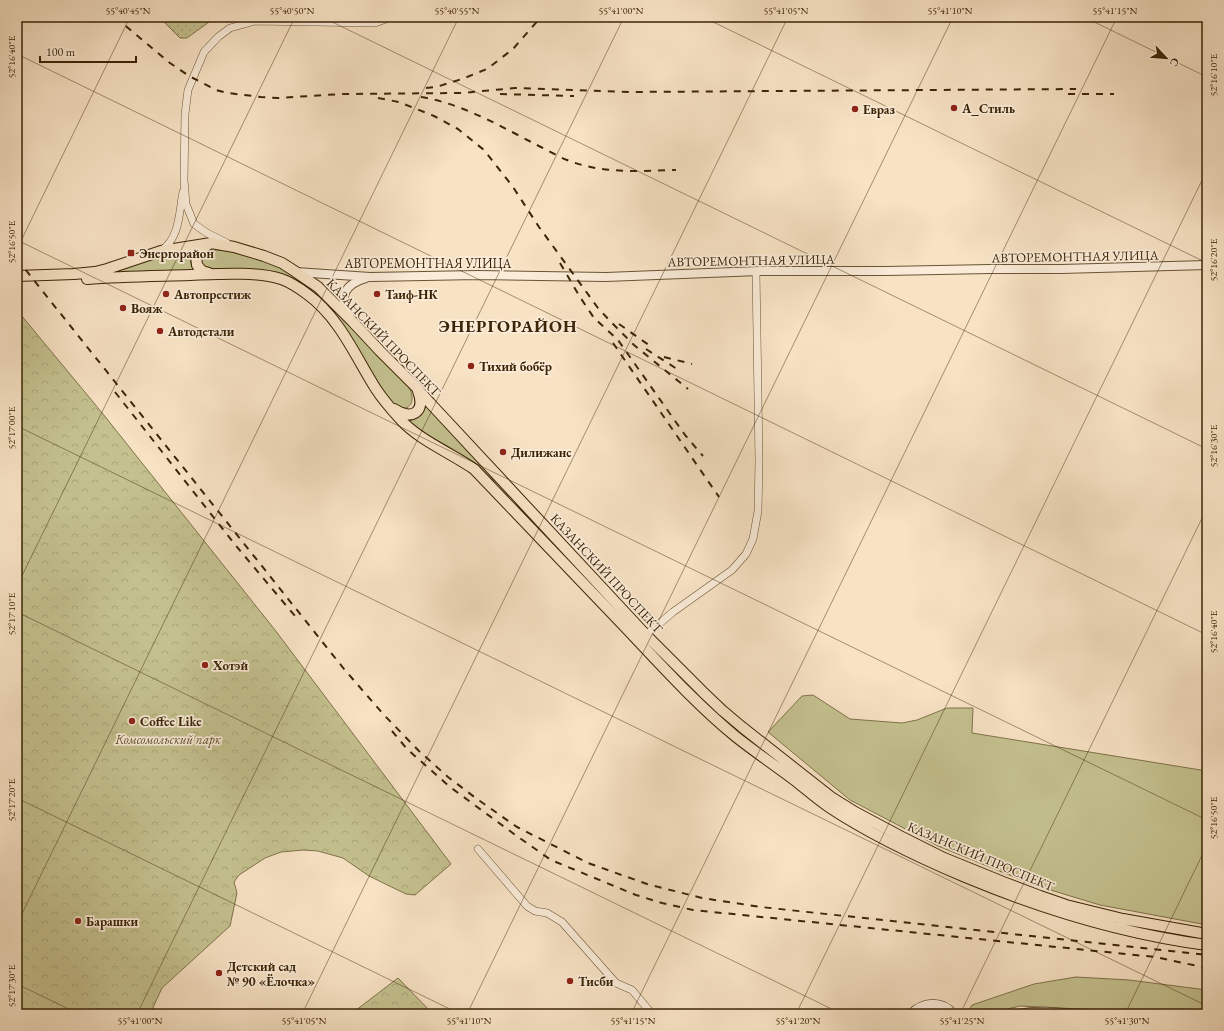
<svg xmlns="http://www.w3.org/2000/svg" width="1224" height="1031" font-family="'EB Garamond',serif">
  <defs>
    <pattern id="park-crowns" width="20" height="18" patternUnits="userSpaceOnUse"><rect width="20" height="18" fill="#c4c18f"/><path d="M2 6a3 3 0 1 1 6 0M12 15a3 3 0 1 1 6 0" fill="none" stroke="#a9a67a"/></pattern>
    <pattern id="garden-dots" width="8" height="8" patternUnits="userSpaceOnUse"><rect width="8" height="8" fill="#c4c18f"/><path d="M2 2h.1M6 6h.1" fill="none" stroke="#a9a67a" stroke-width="1.8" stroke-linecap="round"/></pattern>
  </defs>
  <rect width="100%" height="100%" fill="#f7e2c4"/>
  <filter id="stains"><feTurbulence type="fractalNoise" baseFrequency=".005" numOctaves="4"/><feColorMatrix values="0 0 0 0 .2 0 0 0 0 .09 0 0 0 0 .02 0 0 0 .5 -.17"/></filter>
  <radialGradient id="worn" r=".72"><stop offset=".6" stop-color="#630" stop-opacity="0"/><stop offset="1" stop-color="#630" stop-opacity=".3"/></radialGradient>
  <path fill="#c4c18f" stroke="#80724a" d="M195 249C189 257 189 264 195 272L107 275 159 255Z
    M210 250C228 250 257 254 273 262 326 290 369 344 409 388 414 395 414 410 401 408 398 408 395 405 392 404L316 296C288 271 274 270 238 270 225 270 217 272 204 267L201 261 203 254Z
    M426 404 497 483 469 461 449 447 421 432 409 421C419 419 424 414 426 404Z
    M813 695 850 719 902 723 917 720 947 708H973L972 733 1207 771V925L1100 905 1034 885 938 846 850 800 768 732 802 696Z
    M1076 977 1129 980 1207 990V1014H1157L1140 1012 1020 1006 987 1014H970L969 1010 972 1005 1034 984Z
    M934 1008 942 1010 948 1014H918L927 1009Z"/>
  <path fill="url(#park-crowns)" stroke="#80724a" d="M17 315H21L103 414 275 630 451 864 415 895 406 894 369 876 343 858 318 851 303 850 281 852 265 858 239 875 234 882 237 893 230 926 162 988 150 1014H17Z
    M398 978 433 1014H351Z"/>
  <path fill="url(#garden-dots)" stroke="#80724a" d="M159 17H220L209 22 187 38H180Z"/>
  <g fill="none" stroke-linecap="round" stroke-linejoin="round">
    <g stroke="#6a5436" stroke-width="8">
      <path id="minor" d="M227 243 207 233 194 224 186 204 184 180 185 114 188 90 204 52 218 37 230 28 255 21 375 23 391 17
        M162 250C180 237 179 212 183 192
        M646 635 673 612 732 570 746 554 753 539 758 511 759 461 756 271
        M478 849 527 906 535 911 547 913 562 922 616 983 632 990 652 1014"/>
    </g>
    <g stroke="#6a5436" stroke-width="10">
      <path id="tertiary" d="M296 272 370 277 478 275 606 277 759 271H886L990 269H1061L1207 265
        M349 315C337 296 346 284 366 278
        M1019 1014C1037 1010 1055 1012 1073 1014"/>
    </g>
    <g stroke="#3b2406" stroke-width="10">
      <path id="secondary" d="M911 1014C923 1002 942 1000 953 1014"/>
    </g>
    <g stroke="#3b2406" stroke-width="12">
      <path id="primary" d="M209 244 200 250 196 256 197 265 202 271 209 273
        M17 276 74 274 95 272 107 269 161 251 211 243 234 247 264 256 282 263 296 272 318 287 352 321 380 351 416 387 430 403 646 635 703 692 723 711 742 727 831 797 855 812 900 836 944 858 1003 882 1040 896 1066 905 1123 919 1207 934
        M87 279C121 276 156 276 190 275 216 274 256 271 281 279 290 282 299 288 307 294 340 318 355 356 376 389 383 400 392 410 401 420 419 440 451 453 474 469 525 522 575 575 626 628 661 665 696 704 735 736 755 752 776 766 797 782 807 790 817 799 829 807 871 835 918 857 965 877 1042 909 1123 934 1207 945
        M394 409C412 421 426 412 418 391"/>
    </g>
    <use href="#minor" stroke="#faecd9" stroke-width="7"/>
    <use href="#tertiary" stroke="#faecd9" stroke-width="8"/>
    <use href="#secondary" stroke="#faecd9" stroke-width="9"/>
    <use href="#primary" stroke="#f7e2c4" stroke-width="10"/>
    <path stroke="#3b2406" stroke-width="2" stroke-dasharray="7 7" stroke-linecap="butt" d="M115 17 170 63 189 76 216 90 228 93 261 97 278 98 342 94 462 93 515 88 631 92 1076 89
      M426 88 436 87 462 79 487 69 513 49 541 17
      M500 94 574 96
      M1068 94H1114
      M421 97C463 104 500 126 537 145 547 150 557 156 567 160 602 174 639 171 676 170
      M378 98 399 102 434 116 458 129 484 150 513 187 539 227 598 308 611 322 634 345 688 389
      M17 259 344 669 384 715 419 751 448 777 477 799 517 827 588 863 647 884 702 898 761 907 1207 955
      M560 263 580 297 594 318 618 340 685 435 703 456
      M619 324 653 348
      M613 343 719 497
      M646 349 680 371
      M664 357 692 364
      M115 392 237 547 295 616
      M392 731 407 749 450 787 514 834 551 860 636 895 662 903 693 910 1155 957 1207 968"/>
  </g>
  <path fill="none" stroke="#3b2406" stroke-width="1" stroke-opacity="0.45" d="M322 17 1207 449M703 17 1207 263M1084 17 1207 77M17 54 1207 635M17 240 1207 820M17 249 130 17M17 426 1207 1006M17 586 295 17M17 612 842 1014M17 798 460 1014M17 924 459 17M17 984 79 1014M137 1014 624 17M302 1014 788 17M467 1014 953 17M631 1014 1117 17M796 1014 1207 170M960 1014 1207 508M1125 1014 1207 845"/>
  <g fill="#8f2418" stroke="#faecd9" stroke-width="1.5">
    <circle cx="954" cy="108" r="4"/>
    <circle cx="855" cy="109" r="4"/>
    <rect x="127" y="249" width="8" height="8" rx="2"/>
    <circle cx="166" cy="294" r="4"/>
    <circle cx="377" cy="294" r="4"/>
    <circle cx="123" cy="308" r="4"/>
    <circle cx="160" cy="331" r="4"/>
    <circle cx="471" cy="366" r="4"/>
    <circle cx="503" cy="452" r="4"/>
    <circle cx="205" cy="665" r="4"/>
    <circle cx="132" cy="721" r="4"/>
    <circle cx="78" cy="921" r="4"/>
    <circle cx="219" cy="973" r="4"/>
    <circle cx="570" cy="981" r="4"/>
  </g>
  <g text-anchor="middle" stroke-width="3.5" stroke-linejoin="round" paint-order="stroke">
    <g font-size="13" font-weight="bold" fill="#3b2406" stroke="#faecd9" text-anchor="start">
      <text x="962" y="113">А_Стиль</text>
      <text x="863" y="114">Евраз</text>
      <text x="139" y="258">Энергорайон</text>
      <text x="174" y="299">Автопрестиж</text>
      <text x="385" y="299">Таиф-НК</text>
      <text x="131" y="313">Вояж</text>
      <text x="168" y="336">Автодетали</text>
      <text x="479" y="371">Тихий бобёр</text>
      <text x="511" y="457">Дилижанс</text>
      <text x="213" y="670">Хотэй</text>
      <text x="140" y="726">Coffee Like</text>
      <text x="86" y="926">Барашки</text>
      <text x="227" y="971">Детский сад<tspan x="227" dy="15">№ 90 «Ёлочка»</tspan></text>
      <text x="578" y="986">Тисби</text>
    </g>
    <g font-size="13" fill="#3b2406" stroke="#faecd9">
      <text transform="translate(1075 256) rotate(-1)" y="5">АВТОРЕМОНТНАЯ УЛИЦА</text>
      <text transform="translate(751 260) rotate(-1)" y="5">АВТОРЕМОНТНАЯ УЛИЦА</text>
      <text x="428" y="268">АВТОРЕМОНТНАЯ УЛИЦА</text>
      <text transform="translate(384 337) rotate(46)" y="5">КАЗАНСКИЙ ПРОСПЕКТ</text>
      <text transform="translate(607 573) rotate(47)" y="5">КАЗАНСКИЙ ПРОСПЕКТ</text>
      <text transform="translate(981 856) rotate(23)" y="5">КАЗАНСКИЙ ПРОСПЕКТ</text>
    </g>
    <g font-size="13" font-style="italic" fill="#5d4b28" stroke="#faecd9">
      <text x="168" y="744">Комсомольский парк</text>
    </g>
    <g font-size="17" font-weight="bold" letter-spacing="1" fill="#3b2406" stroke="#faecd9">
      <text x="508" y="332">ЭНЕРГОРАЙОН</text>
    </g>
  </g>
  <rect width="1224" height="1031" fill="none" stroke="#f7e2c4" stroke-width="44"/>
  <g transform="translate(1166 58) rotate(116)" stroke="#faecd9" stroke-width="3" paint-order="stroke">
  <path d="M0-3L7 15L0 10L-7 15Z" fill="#3b2406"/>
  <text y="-6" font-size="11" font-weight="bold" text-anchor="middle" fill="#3b2406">С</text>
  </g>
  <path d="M40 56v6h96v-6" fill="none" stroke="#3b2406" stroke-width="2"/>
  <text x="46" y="56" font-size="12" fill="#3b2406" stroke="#faecd9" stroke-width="3" paint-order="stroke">100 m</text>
  <rect x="22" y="22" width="1180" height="987" fill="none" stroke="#3b2406" stroke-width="1.5"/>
  <g font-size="10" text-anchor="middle" fill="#3b2406">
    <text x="128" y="14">55°40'45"N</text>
    <text x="292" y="14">55°40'50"N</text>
    <text x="457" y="14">55°40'55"N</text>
    <text x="621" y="14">55°41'00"N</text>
    <text x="786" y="14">55°41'05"N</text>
    <text x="950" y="14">55°41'10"N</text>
    <text x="1115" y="14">55°41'15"N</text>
    <text transform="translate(11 57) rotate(-90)" y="4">52°16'40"E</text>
    <text transform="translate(1213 75) rotate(-90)" y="4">52°16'10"E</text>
    <text transform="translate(11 242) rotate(-90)" y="4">52°16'50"E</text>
    <text transform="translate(1213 260) rotate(-90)" y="4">52°16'20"E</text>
    <text transform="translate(11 428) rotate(-90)" y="4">52°17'00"E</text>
    <text transform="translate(1213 446) rotate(-90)" y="4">52°16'30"E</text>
    <text transform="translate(11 614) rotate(-90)" y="4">52°17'10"E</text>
    <text transform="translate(1213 632) rotate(-90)" y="4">52°16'40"E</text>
    <text transform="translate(11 800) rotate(-90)" y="4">52°17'20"E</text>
    <text transform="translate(1213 818) rotate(-90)" y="4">52°16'50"E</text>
    <text transform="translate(11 986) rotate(-90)" y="4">52°17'30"E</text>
    <text x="140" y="1024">55°41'00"N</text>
    <text x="304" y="1024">55°41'05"N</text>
    <text x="469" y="1024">55°41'10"N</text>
    <text x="633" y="1024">55°41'15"N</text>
    <text x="798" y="1024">55°41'20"N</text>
    <text x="962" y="1024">55°41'25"N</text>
    <text x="1127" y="1024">55°41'30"N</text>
  </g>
  <rect width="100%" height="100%" filter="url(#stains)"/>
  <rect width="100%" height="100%" fill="url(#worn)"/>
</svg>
